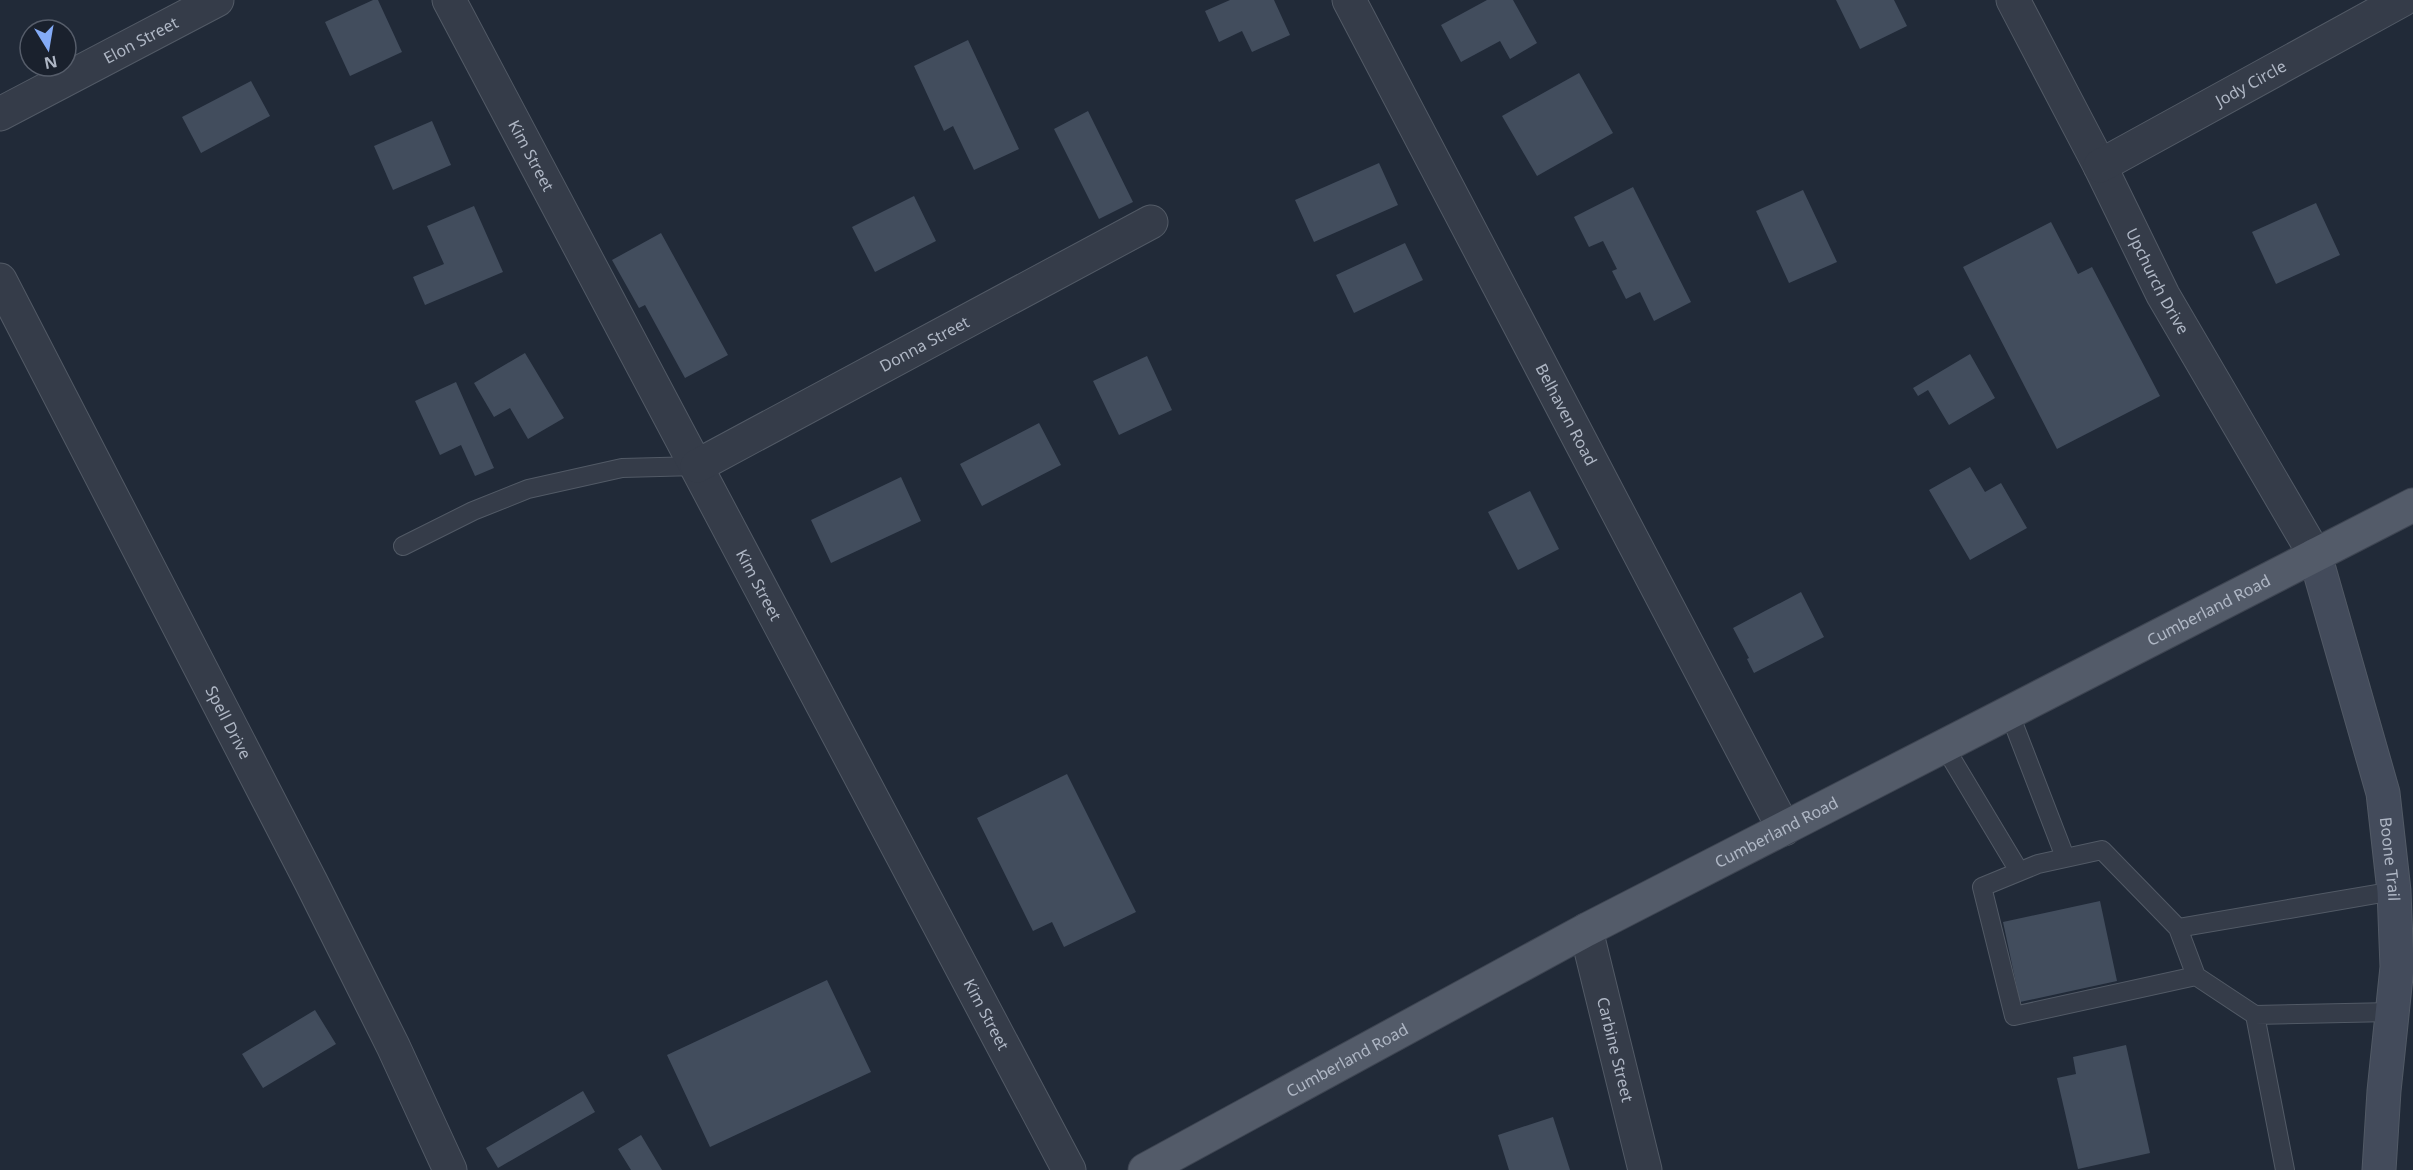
<svg xmlns="http://www.w3.org/2000/svg" width="2413" height="1170" font-family="'Noto Sans',sans-serif">
  <rect width="100%" height="100%" fill="#212a38"/>
  <path fill="#424d5d" d="M373 0H378L402 52 350 76 325 22Z
    M1230 0H1274L1290 35 1252 52 1242 31 1219 42 1205 11Z
    M1487 0H1513L1537 43 1510 59 1500 41 1461 62 1441 25Z
    M1836 0H1894L1907 26 1860 49Z
    M968 40 1019 149 974 170 953 126 944 131 914 66Z
    M1579 73 1613 133 1537 176 1502 116Z
    M251 81 270 116 201 153 182 117Z
    M1088 111 1133 202 1099 219 1054 129Z
    M432 121 451 165 393 190 374 146Z
    M1379 163 1398 205 1314 242 1295 200Z
    M1633 187 1691 302 1654 321 1640 292 1626 299 1612 271 1617 269 1603 241 1589 247 1574 217Z
    M1803 190 1837 262 1789 283 1756 211Z
    M914 196 936 241 875 272 852 227Z
    M2316 203 2340 255 2276 284 2252 232Z
    M474 206 503 272 425 305 413 277 444 264 427 226Z
    M2051 222 2078 274 2092 267 2160 396 2057 449 1963 267Z
    M661 233 728 355 685 378 645 305 639 308 612 260Z
    M1405 243 1423 280 1354 313 1336 275Z
    M525 353 564 418 528 439 510 408 494 417 474 383Z
    M1970 354 1995 398 1949 425 1928 390 1918 396 1913 388Z
    M1147 356 1172 410 1119 435 1093 381Z
    M456 382 494 468 475 476 461 445 440 455 415 401Z
    M1039 423 1061 465 982 506 960 464Z
    M1970 467 1985 492 2001 483 2027 528 1970 560 1929 490Z
    M901 477 921 521 831 563 811 520Z
    M1530 491 1559 549 1518 570 1488 512Z
    M1801 592 1824 637 1754 673 1747 659 1749 658 1733 628Z
    M1067 774 1136 912 1064 947 1052 922 1033 931 977 818Z
    M2100 901 2117 981 2020 1002 2003 922Z
    M827 980 871 1072 710 1147 667 1055Z
    M315 1010 336 1044 263 1088 242 1054Z
    M2126 1045 2150 1153 2078 1169 2057 1078 2076 1074 2073 1057Z
    M583 1091 595 1112 498 1168 486 1148Z
    M1553 1117 1570 1170H1509L1498 1135Z
    M641 1135 662 1170H631L618 1149Z"/>
  <g fill="none" stroke-linecap="round" stroke-linejoin="round">
    <g stroke="#525a66" stroke-width="20">
      <path id="lane" d="M403 546 473 511 528 489 622 468 697 466
        M2009 712 2065 857
        M1944 746 2019 871
        M2102 850 2178 928 2196 976 2014 1016 1982 887 2038 864Z
        M2178 928 2394 891
        M2196 976 2255 1015 2285 1170
        M2255 1015 2392 1012"/>
    </g>
    <g stroke="#525a66" stroke-width="35">
      <g id="street">
        <path id="s1" d="M449 0 1069 1170"/>
        <path id="s2" d="M1349 0 1784 829"/>
        <path id="s3" d="M2013 0 2100 166 2163 295 2315 555"/>
        <path id="s4" d="M0 114 217 0"/>
        <path id="s5" d="M2100 166 2402 0"/>
        <path id="s6" d="M0 280 311 882 393 1046 450 1170"/>
        <path id="s7" d="M697 466 1151 222"/>
        <path id="s8" d="M1586 930 1645 1170"/>
      </g>
    </g>
    <g stroke="#525a66" stroke-width="35">
      <g id="secondary">
        <path id="s9" d="M2315 555 2383 793 2394 891 2397 967 2384 1091 2379 1170"/>
      </g>
    </g>
    <g stroke="#3e4552" stroke-width="35">
      <g id="primary">
        <path id="s10" d="M1145 1170 1586 930 2413 505"/>
      </g>
    </g>
    <use href="#lane" stroke="#353c49" stroke-width="18"/>
    <use href="#street" stroke="#353c49" stroke-width="33"/>
    <use href="#secondary" stroke="#434b5b" stroke-width="33"/>
    <use href="#primary" stroke="#535b69" stroke-width="33"/>
  </g>
  <g text-anchor="middle" stroke-width="4.5" stroke-linejoin="round" paint-order="stroke">
    <g font-size="16" fill="#afb7c5" stroke="#1a212d">
      <text dy="6" stroke="none"><textPath href="#s4" startOffset="159">Elon Street</textPath></text>
      <text dy="6" stroke="none"><textPath href="#s5" startOffset="172">Jody Circle</textPath></text>
      <text dy="6" stroke="none"><textPath href="#s1" startOffset="176">Kim Street</textPath></text>
      <text dy="6" stroke="none"><textPath href="#s3" startOffset="316">Upchurch Drive</textPath></text>
      <text dy="6" stroke="none"><textPath href="#s7" startOffset="258">Donna Street</textPath></text>
      <text dy="6" stroke="none"><textPath href="#s2" startOffset="468">Belhaven Road</textPath></text>
      <text dy="6" stroke="none"><textPath href="#s1" startOffset="662">Kim Street</textPath></text>
      <text dy="6" stroke="none"><textPath href="#s10" startOffset="1202">Cumberland Road</textPath></text>
      <text dy="6" stroke="none"><textPath href="#s6" startOffset="498">Spell Drive</textPath></text>
      <text dy="6" stroke="none"><textPath href="#s10" startOffset="716">Cumberland Road</textPath></text>
      <text dy="6" stroke="none"><textPath href="#s9" startOffset="314">Boone Trail</textPath></text>
      <text dy="6" stroke="none"><textPath href="#s1" startOffset="1148">Kim Street</textPath></text>
      <text dy="6" stroke="none"><textPath href="#s8" startOffset="123">Carbine Street</textPath></text>
      <text dy="6" stroke="none"><textPath href="#s10" startOffset="230">Cumberland Road</textPath></text>
    </g>
  </g>
  <g transform="translate(48 48) rotate(169)"><circle r="28" fill="#1a212d" stroke="#565d6a" stroke-width="1.5"/>
  <path d="M0-4.5L10 22L0 15L-10 22Z" fill="#84abf6"/>
  <text y="-9" font-size="16" font-weight="bold" text-anchor="middle" fill="#afb7c5">N</text>
  </g>
</svg>
